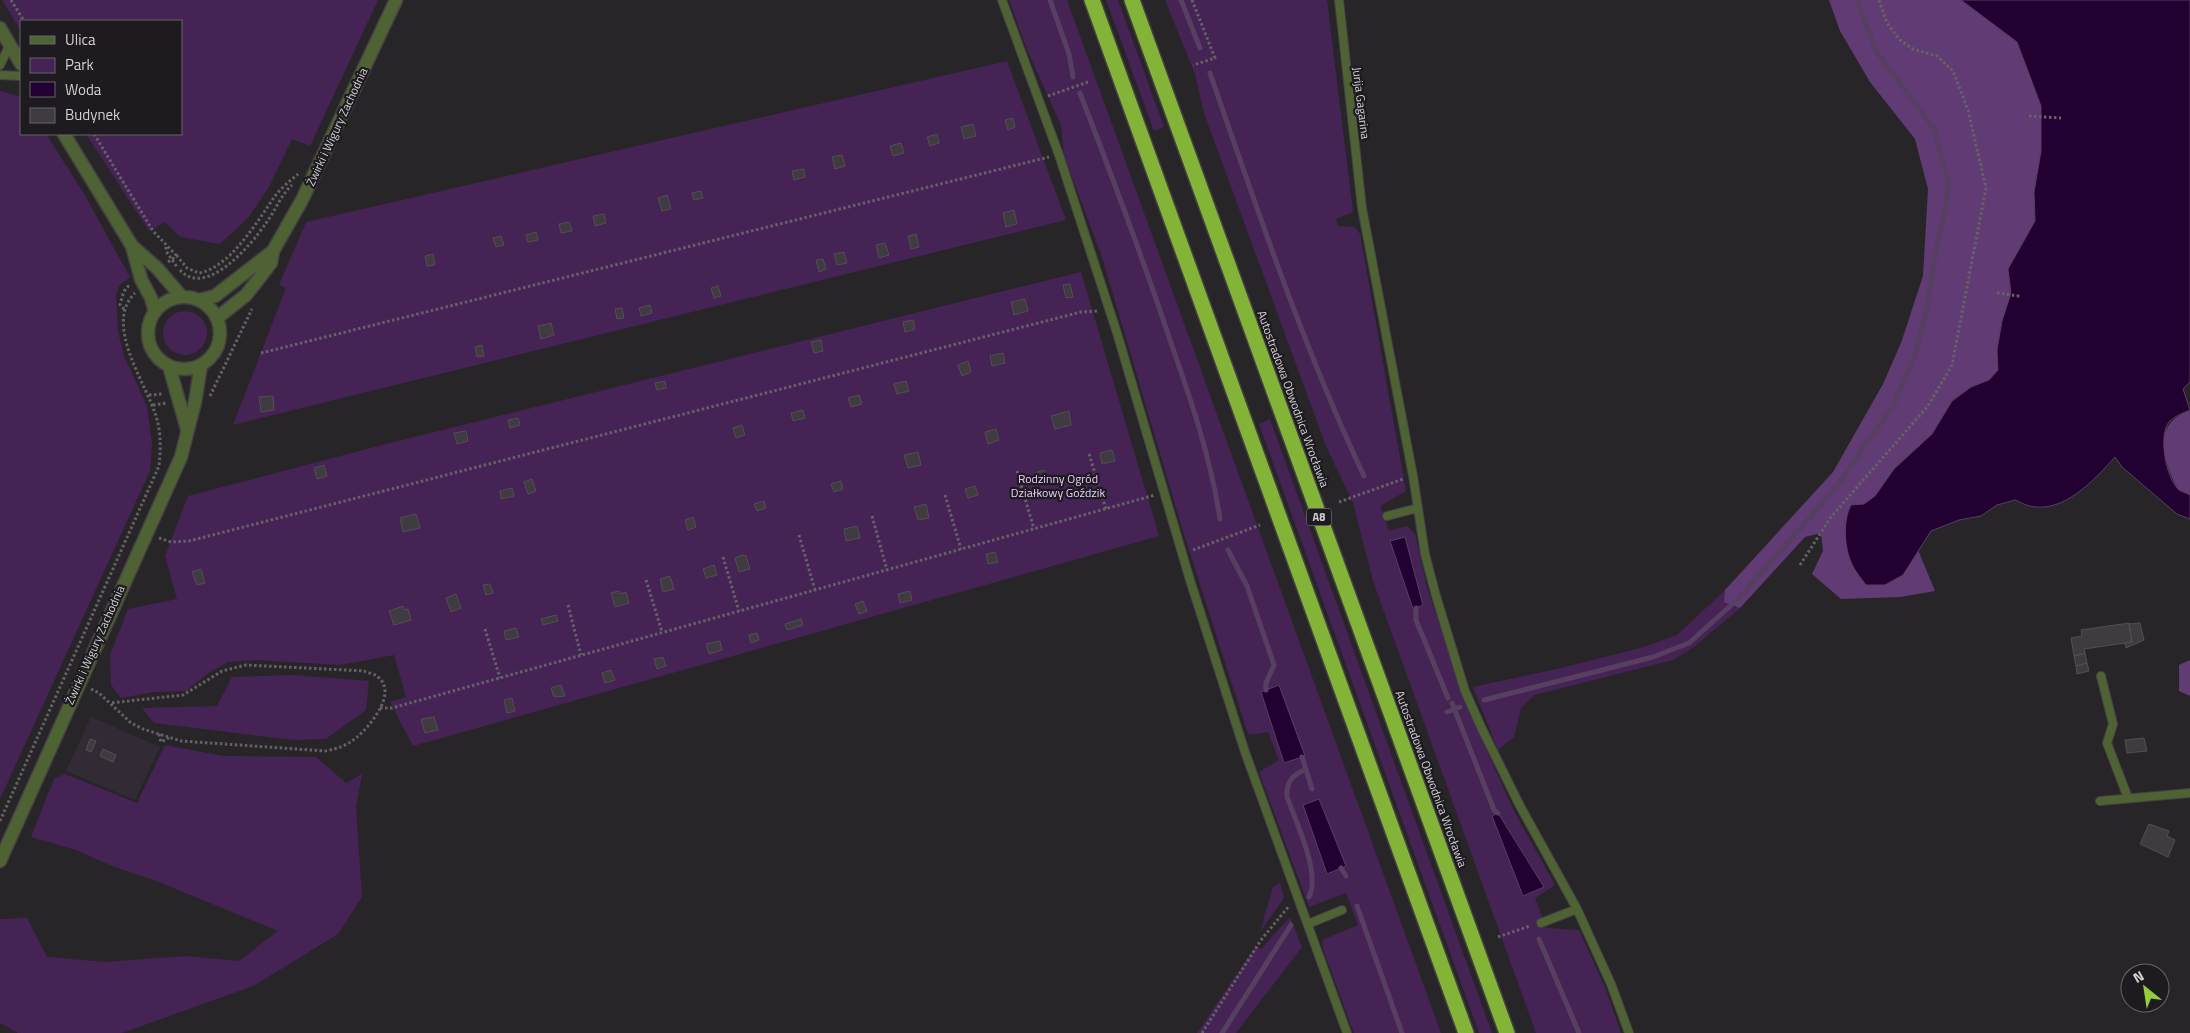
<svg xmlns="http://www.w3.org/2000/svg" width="2190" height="1033" font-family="'Titillium Web',sans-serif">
  <rect width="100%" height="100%" fill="#282529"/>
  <path fill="#322b35" d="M91 717 160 747 135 800 66 771Z"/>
  <path fill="#452355" d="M2 0H378L310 146 292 139 269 187 248 218 220 244 180 237 165 222 149 231 86 134H181V21H21V31Z
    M1009 0H1067L1441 1033H1354L1323 949 1322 940 1358 925 1346 893 1309 907 1259 772 1279 760 1268 732 1249 735 1246 728 1182 528 1102 257 1064 156 1061 125 1028 52Z
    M1106 0H1118L1164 127 1154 131Z
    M1165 0H1327L1353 212 1336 219 1338 226 1355 227 1360 234 1406 491 1380 506 1389 531 1407 526 1415 534 1428 591 1469 711 1514 811 1555 885 1535 898 1546 928 1579 930 1605 987 1621 1033H1536L1373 581 1353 503 1326 446 1204 113 1195 74Z
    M1007 61 1066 220 233 425 286 288 279 285 306 222Z
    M0 91 21 97V134H46L83 192 130 277 119 286 116 295 118 331 124 356 147 406 152 445 150 471 0 799Z
    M1081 272 1159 536 413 746 390 702 406 697 394 655 340 665 256 660 228 662 210 672 186 691 154 692 121 698 111 685 110 655 128 609 177 599 165 556 188 496 386 444Z
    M163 333a22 22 0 1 1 44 0a22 22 0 1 1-44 0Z
    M1270 419 1492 1033H1479L1259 424Z
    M1725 590 1724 602 1740 608 1694 647 1673 660 1534 695 1521 708 1514 737 1498 750 1473 687 1561 668 1644 647 1677 635Z
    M292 675 369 681 366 710 326 739 294 740 154 723 142 708 217 706 232 677Z
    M165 745 223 756 316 757 346 783 362 774 356 807 362 897 338 934 253 986 122 1033H18L0 1023V919L27 918 47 957 105 962 186 956 239 961 278 931 159 882 112 866 76 850 31 837 54 779 65 774 137 803Z
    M1280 882 1284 898 1260 932 1273 887Z
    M1290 917 1302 947 1236 1033H1197L1256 946 1261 949Z"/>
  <path fill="#613b73" d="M1829 0H1961L2017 42 2041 106V151L2034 192 2035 221 2008 269 2011 293 2002 321 1997 350 1998 370 1989 380 1971 387 1952 401 1932 434 1894 469 1875 496 1864 504 1851 505C1846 543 1844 552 1866 585L1903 575 1918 550 1935 591 1900 597 1841 599 1812 574 1823 551 1821 533 1805 537 1740 608 1724 602 1725 590 1833 472 1883 384 1901 343 1923 276 1928 189 1915 139 1870 82 1840 31Z
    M2190 410V495L2178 490C2163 459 2150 426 2190 410Z
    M2190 660V696L2179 691V665Z"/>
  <path fill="#220031" stroke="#573f62" d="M1961 0H2190V382L2183 389 2190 410C2183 413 2175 416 2169 422 2158 435 2166 479 2179 490 2182 492 2187 493 2190 495V519L2177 514 2122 467 2115 457C2095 479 2064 514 2030 506 2025 505 2020 502 2015 500L1997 505 1981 516 1959 520 1931 531 1903 575 1885 585H1866C1861 578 1854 570 1851 562 1844 546 1843 520 1851 505L1864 504 1875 496 1894 469 1932 434 1952 401 1971 387 1989 380 1998 370 1997 350 2002 321 2011 293 2008 269 2035 221 2034 192 2041 151V106L2017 42Z
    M1405 537 1423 605 1413 609 1390 541Z
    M1279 685 1305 756 1284 763 1261 692Z
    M1319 799 1346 866 1327 874 1303 805Z
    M1498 813 1544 887 1523 896 1492 816Z"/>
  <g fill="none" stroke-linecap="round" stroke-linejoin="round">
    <path stroke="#573f62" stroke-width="5" d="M1050 0 1069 54 1073 77
      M1181 0 1200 48
      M1210 73C1257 209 1303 346 1364 476
      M1080 93C1112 176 1143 259 1171 343 1191 400 1211 459 1220 519
      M1228 550 1247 586 1274 665 1266 683V690
      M1416 608V620L1448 698
      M1484 700 1653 657 1689 643 1738 599 1820 506 1844 477 1864 446 1892 408 1916 353 1928 303 1933 265 1947 200 1948 179 1934 129 1876 51 1857 0
      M1452 703 1494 810 1498 813
      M1447 712 1460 707
      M1302 757 1312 789
      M1306 769C1293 775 1286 781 1287 797 1296 822 1321 873 1309 897
      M1341 868 1346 876
      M1357 906 1402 1033
      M1539 939 1579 1033
      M1222 1033 1291 925"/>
  </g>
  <path fill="#3f3b40" stroke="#524e54" d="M1013 118 1015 127 1008 130 1005 120Z
    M973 124 976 136 964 139 961 127Z
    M937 134 939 143 930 146 927 137Z
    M901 143 904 153 893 156 890 146Z
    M842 155 845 166 835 169 832 157Z
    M804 169 805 177 794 180 792 171Z
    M701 191 703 198 694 200 692 193Z
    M667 195 671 209 662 211 658 198Z
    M1014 210 1017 224 1006 227 1003 213Z
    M604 214 606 223 595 226 593 216Z
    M569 222 572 231 561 233 559 224Z
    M536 232 538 240 528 242 526 235Z
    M916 234 919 247 911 249 908 236Z
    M501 236 504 245 496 247 493 238Z
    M885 243 889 255 879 258 876 245Z
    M844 252 847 263 837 265 834 254Z
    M433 254 435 265 427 266 425 256Z
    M823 259 826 269 819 272 816 260Z
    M1070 284 1073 297 1066 298 1063 285Z
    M718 286 721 296 714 298 711 288Z
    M1025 299 1028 311 1014 315 1011 302Z
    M650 305 652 313 641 316 639 308Z
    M622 308 624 318 617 319 615 309Z
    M913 320 915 329 905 332 903 322Z
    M551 323 554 335 541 339 538 326Z
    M821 340 823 351 814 353 811 342Z
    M482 345 484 356 477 357 475 347Z
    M1003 353 1005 363 992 366 990 356Z
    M968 361 971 372 962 376 958 365Z
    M665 381 666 388 657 390 655 383Z
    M906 381 909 391 897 394 894 384Z
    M859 395 862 404 851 407 848 398Z
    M273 396 274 410 261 412 259 397Z
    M803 410 805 418 793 421 791 413Z
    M1069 411 1071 425 1055 429 1051 416Z
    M518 418 520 425 510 428 508 420Z
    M742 425 745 435 736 438 733 428Z
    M996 429 999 440 988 444 985 432Z
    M466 431 468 441 457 444 454 433Z
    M1112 450 1115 461 1102 464 1100 453Z
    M918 452 921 465 908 468 904 455Z
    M324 465 327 476 317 479 314 468Z
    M1044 470 1047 481 1038 483 1035 473Z
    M532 479 536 491 528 494 524 482Z
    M841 481 843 489 834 492 831 484Z
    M975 486 978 495 968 498 965 489Z
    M512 488 514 496 501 499 500 491Z
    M764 501 766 508 757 511 754 504Z
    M926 504 929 518 918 520 914 507Z
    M416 514 420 528 403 532 400 518Z
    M693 517 696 527 688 530 685 520Z
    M857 526 860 538 846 541 844 529Z
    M995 552 998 562 988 564 986 554Z
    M742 555 746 556 750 569 739 572 735 558Z
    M714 565 717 575 706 578 703 569Z
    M201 569 205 583 197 585 192 572Z
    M670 576 674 589 663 592 660 579Z
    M490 584 493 593 486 595 483 585Z
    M619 591 620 594 626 592 629 603 615 607 611 593Z
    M910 591 912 600 900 603 898 594Z
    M456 594 461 608 451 612 446 598Z
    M863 601 867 611 859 614 855 604Z
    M403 606 405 610 408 609 411 620 394 625 389 611Z
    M556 615 558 621 543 625 541 619Z
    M801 619 803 625 787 630 785 624Z
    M2129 623 2132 642 2084 649 2085 653 2074 656 2071 638 2082 636 2081 630Z
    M2140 623 2144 640 2126 648 2125 643 2132 642 2129 624Z
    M516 628 519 637 506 640 504 631Z
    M757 633 759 640 751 643 749 635Z
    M720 641 722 650 709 654 706 644Z
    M2085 653 2087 663 2076 666 2074 656Z
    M663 657 666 666 657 669 654 659Z
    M2087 663 2089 671 2077 674 2076 666Z
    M611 670 615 680 605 683 602 673Z
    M561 685 565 696 554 697 551 688Z
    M512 698 515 711 507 713 504 700Z
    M434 717 438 730 425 733 421 719Z
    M2144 738 2147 751 2127 753 2125 740Z
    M90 739 96 741 91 752 86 750Z
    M103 749 116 755 113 762 100 756Z
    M2149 824 2169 831 2167 836 2175 840 2168 857 2140 844Z"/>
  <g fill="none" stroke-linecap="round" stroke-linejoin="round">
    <g stroke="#434144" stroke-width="10">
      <path id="service" d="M1002 0 1059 155 1117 333 1190 580 1245 752 1347 1033
        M1339 0 1362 208 1413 476 1425 554 1436 596 1465 691 1482 729 1520 806 1577 909 1611 984 1629 1033
        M0 65 10 44
        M0 75 21 76
        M1387 516 1418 508
        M2101 676 2113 724 2107 743 2128 798
        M2100 801 2190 793
        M1541 923 1577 909
        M1308 924 1342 910"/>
    </g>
    <g stroke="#434144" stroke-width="15">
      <path id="minor" d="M199 300 215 296 273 251
        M217 318 246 295 271 263 273 251 302 200 396 0"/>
    </g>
    <g stroke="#434144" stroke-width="15">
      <path id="tertiary" d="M0 28 21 64
        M64 134 132 246 141 279 151 298 155 312
        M132 246 157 268 181 296
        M148 333a36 36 0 1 1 72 0a36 36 0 1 1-72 0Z
        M169 366 187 429
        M0 861 181 457 195 402 201 365"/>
    </g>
    <g stroke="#434144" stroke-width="18">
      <path id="motorway" d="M1092 0 1466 1033
        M1132 0 1507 1033"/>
    </g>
    <path stroke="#656266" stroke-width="3" stroke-dasharray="2.5 2.5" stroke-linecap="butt" d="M11 0 24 21
      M1192 0 1215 58 1193 65
      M1048 96 1088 82
      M2029 116 2061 118
      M94 134 153 231 177 256
      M166 247V251L177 267
      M168 262 177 256 187 268 199 273C230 268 259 219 275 196 281 188 290 181 298 174
      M180 270C206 299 252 244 266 223 276 210 280 196 292 185
      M1997 293 2018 296V293
      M124 309 120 305C122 298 123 289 130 285
      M261 353 1049 157
      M149 395 163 394
      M210 396 252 309
      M153 405 167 403
      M1089 454 1106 509
      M1017 471 1034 529
      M945 495 961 549
      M1339 502 1403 479
      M872 516 887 570
      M799 535 815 590
      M159 538 171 542 189 541 1081 312 1098 311
      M1193 550 1260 525
      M723 557 739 611
      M1800 565 1831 517 1928 406 1952 365 1986 188 1968 110 1953 71 1937 56 1913 49 1900 40 1887 23 1879 0
      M646 580 662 632
      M568 605 581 655
      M485 629 500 678
      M91 689 99 693 131 723 143 729 181 741 325 751C337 749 348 745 357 737 370 726 398 693 378 677 375 674 368 673 364 671L246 665 222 671 183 695 110 703
      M380 708H392L1155 495
      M159 734 161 742 169 738
      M0 821 159 466C161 449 161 432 156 416 146 383 103 324 135 293
      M1498 937 1530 926
      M1202 1033 1261 940 1289 906"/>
    <use href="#service" stroke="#4e6234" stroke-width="8"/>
    <use href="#minor" stroke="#4e6234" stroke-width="12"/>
    <use href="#tertiary" stroke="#4e6234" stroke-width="12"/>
    <use href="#motorway" stroke="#83b337" stroke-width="15"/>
  </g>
  <g text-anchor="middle" stroke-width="4.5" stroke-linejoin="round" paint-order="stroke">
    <rect fill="#1e1b20" stroke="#9d9a9e" stroke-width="1" x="1306.5" y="508.5" width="25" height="17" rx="4"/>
    <g font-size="11" font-weight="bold" fill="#d3d1d4">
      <text x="1319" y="521">A8</text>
    </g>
    <g font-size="12" fill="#d3d1d4" stroke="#1e1b20">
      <text transform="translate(1361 103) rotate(83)" y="4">Jurija Gagarina</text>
      <text transform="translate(337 127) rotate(-65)" y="4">Żwirki i Wigury Zachodnia</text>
      <text transform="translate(1293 399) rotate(70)" y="4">Autostradowa Obwodnica Wrocławia</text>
      <text transform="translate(95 645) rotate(-66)" y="4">Żwirki i Wigury Zachodnia</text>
      <text transform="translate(1431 779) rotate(70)" y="4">Autostradowa Obwodnica Wrocławia</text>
    </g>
    <g font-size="12" fill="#ebcafd" stroke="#1e1b20">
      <text x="1058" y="483">Rodzinny Ogród<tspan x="1058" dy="14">Działkowy Goździk</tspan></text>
    </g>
  </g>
  <rect x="20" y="20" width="162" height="115" fill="#1e1b20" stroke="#666468"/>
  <rect x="30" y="36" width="25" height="8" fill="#4e6234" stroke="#666468"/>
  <text x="65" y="45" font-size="15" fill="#d3d1d4">Ulica</text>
  <rect x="30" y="58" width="25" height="15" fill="#452355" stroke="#666468"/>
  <text x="65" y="70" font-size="15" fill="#d3d1d4">Park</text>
  <rect x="30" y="82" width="25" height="15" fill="#220031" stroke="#666468"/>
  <text x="65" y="95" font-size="15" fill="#d3d1d4">Woda</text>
  <rect x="30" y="108" width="25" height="15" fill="#3f3b40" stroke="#666468"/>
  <text x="65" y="120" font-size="15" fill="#d3d1d4">Budynek</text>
  <g transform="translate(2145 988) rotate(330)"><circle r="24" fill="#1e1b20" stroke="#666468"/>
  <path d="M0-4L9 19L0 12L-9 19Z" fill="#95cc3b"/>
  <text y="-8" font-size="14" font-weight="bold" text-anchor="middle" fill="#d3d1d4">N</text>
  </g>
</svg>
